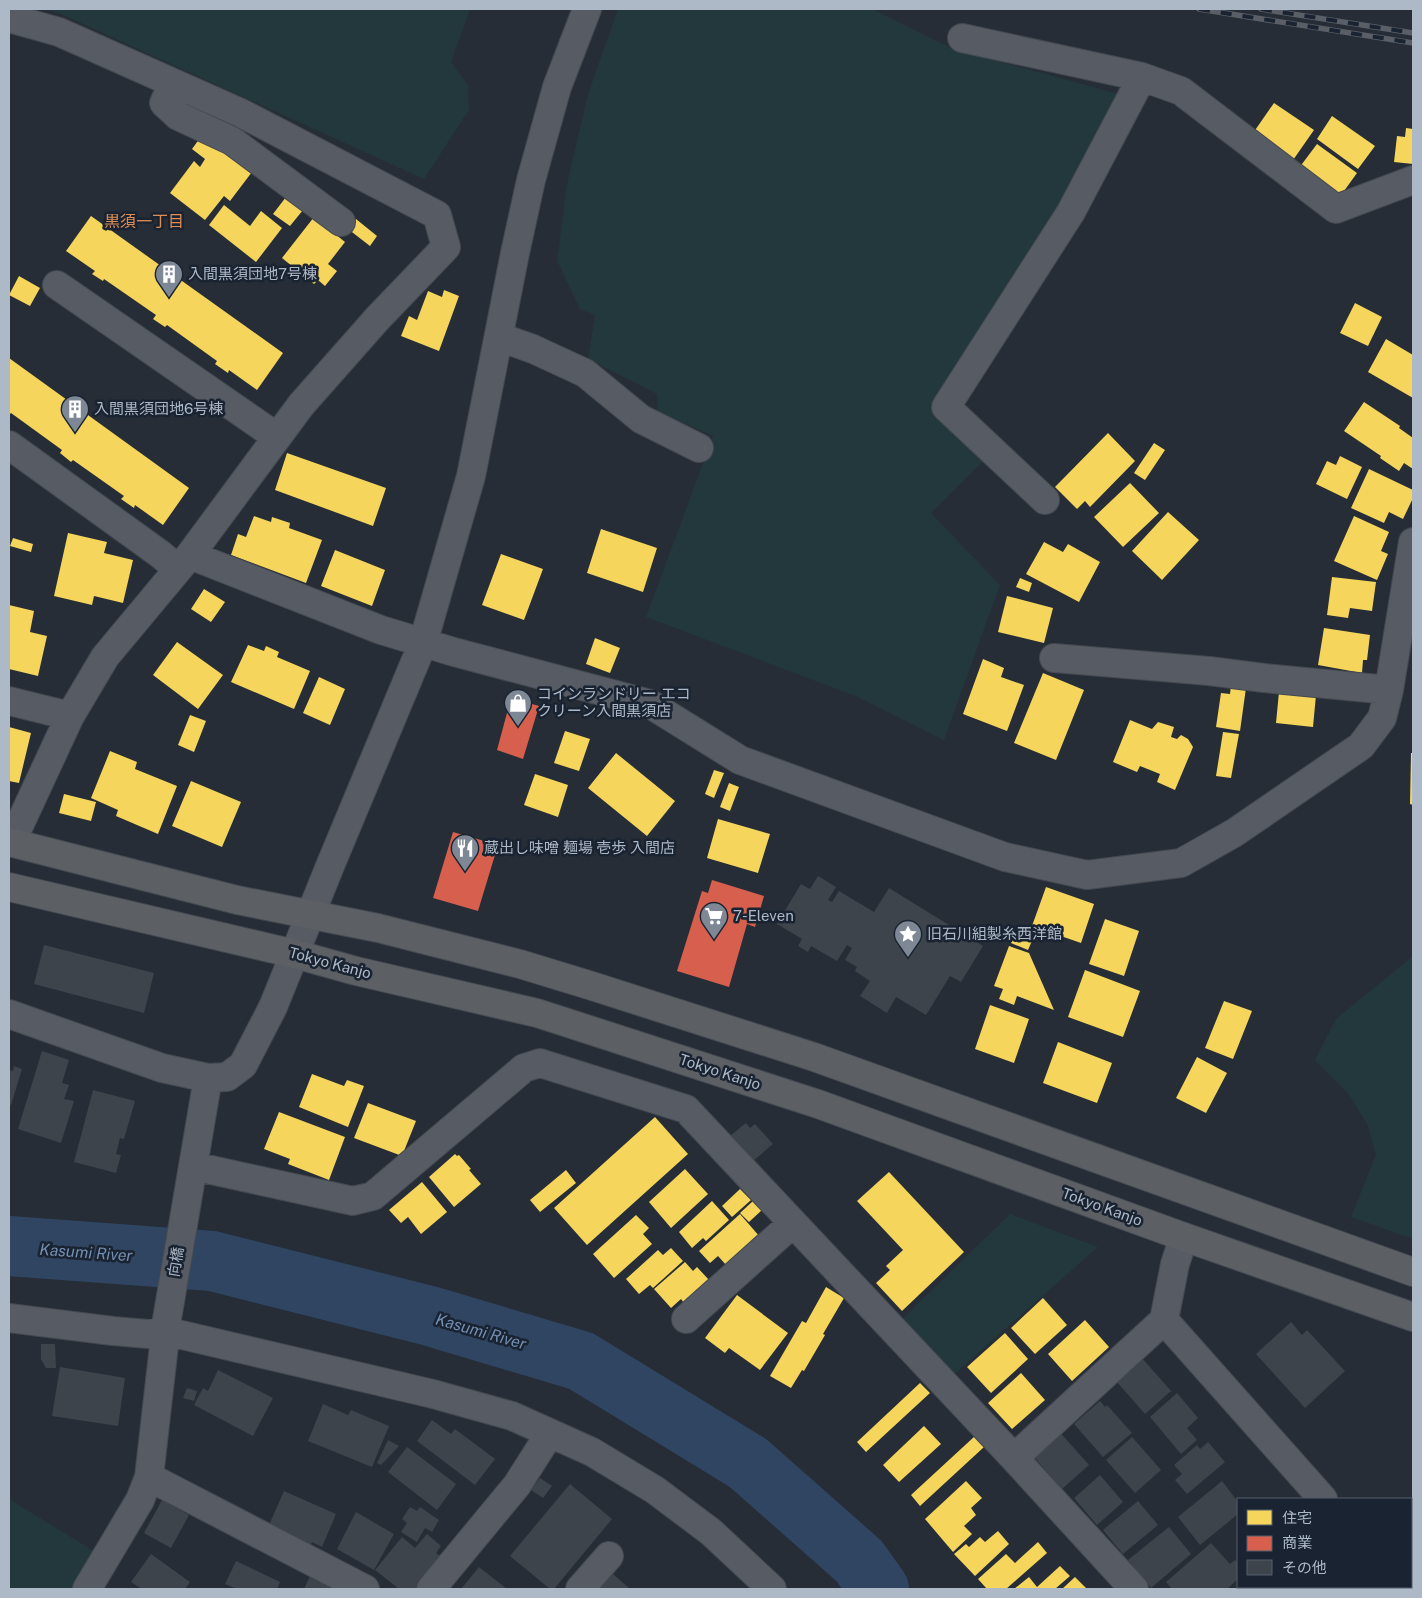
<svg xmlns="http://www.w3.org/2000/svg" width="1422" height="1598" font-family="'Public Sans','Noto Sans JP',sans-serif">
  <rect width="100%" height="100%" fill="#262d36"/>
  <path fill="#23383c" d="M44 9H470L451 62 468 85 469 110 424 179 61 14Z
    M618 9H872L953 49 1119 94 1121 104 937 408 987 457 931 513 1000 585 944 740 858 697 646 617 713 436 658 412 657 394 588 359 595 315 580 309 557 261 567 184 588 94Z
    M1413 956V1239L1351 1217 1376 1155 1367 1124 1348 1093 1315 1060 1336 1019Z
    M1010 1214 1098 1247 951 1377 899 1322Z
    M9 1499 97 1553 75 1589H9Z"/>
  <path fill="#f6d55c" d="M1274 103 1314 130 1291 163 1251 136Z
    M1332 116 1375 146 1358 169 1317 139Z
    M1406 128 1413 129V164L1394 162 1397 136 1405 137Z
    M200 138 213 148 216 145 252 172 230 201 224 196 205 220 170 193 194 161 200 167 205 159 192 149Z
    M1317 144 1357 173 1339 198 1299 168Z
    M286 197 303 210 290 226 273 214Z
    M224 205 250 226 261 211 282 228 256 262 209 225Z
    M91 216 283 353 257 390 229 370 228 373 215 364 217 361 167 325 165 327 153 319 156 315 104 279 103 281 92 274 95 271 66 251Z
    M314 217 345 242 328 264 337 271 325 286 318 280 314 284 282 258Z
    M356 219 377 236 370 246 348 229Z
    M19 276 40 288 30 306 9 295Z
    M444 290 459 296 439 351 401 336 409 316 417 320 428 291 442 297Z
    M1355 303 1382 317 1368 346 1340 333Z
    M1386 339 1413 355V398L1368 372Z
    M9 358 189 488 163 525 135 505 134 508 121 499 124 496 73 460 71 462 60 453 62 450 11 413 9 415Z
    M1364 402 1400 426 1399 428 1413 438V469L1404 463 1399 471 1380 458 1381 456 1344 431Z
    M1108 433 1135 461 1090 507 1085 501 1077 509 1055 487Z
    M1154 443 1165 450 1145 480 1134 473Z
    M287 453 386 488 373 526 275 490Z
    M1340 456 1362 467 1347 499 1316 484 1327 461 1336 465Z
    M1369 469 1413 490V498L1403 519 1389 512 1384 523 1351 508Z
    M1130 483 1159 513 1123 547 1094 517Z
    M1168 512 1199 540 1162 580 1132 551Z
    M254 516 271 522 272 517 290 523 289 528 322 540 306 583 231 555 238 534 246 537Z
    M1354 516 1389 532 1381 551 1388 554 1377 580 1334 561Z
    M601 529 657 548 643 592 587 573Z
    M68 533 107 542 104 553 133 560 123 603 94 596 92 605 54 596Z
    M13 538 33 544 31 552 10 546Z
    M1044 542 1063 552 1068 544 1100 562 1079 602 1026 574Z
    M335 550 385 570 372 606 321 586Z
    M501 554 543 569 524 620 482 605Z
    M1332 577 1376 582 1372 611 1350 608 1348 618 1327 615Z
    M1020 578 1032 583 1029 592 1016 587Z
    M204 589 225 602 211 622 191 609Z
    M1007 596 1053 608 1044 643 998 632Z
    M9 605 34 611 30 632 47 636 38 676 9 669Z
    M1324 628 1370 635 1367 660H1363L1362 673 1318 665Z
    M595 638 620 648 610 673 586 664Z
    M177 642 223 675 198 709 153 675Z
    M248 645 264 651 266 646 279 652 277 657 310 671 294 709 231 682Z
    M983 659 1004 668 1001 677 1024 685 1007 731 963 714Z
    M1043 673 1084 690 1056 760 1014 743Z
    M319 677 345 689 330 725 303 713Z
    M1231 685 1246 688 1240 731 1216 727 1221 693 1230 694Z
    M1279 692 1316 695 1313 727 1276 723Z
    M190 715 206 721 194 752 178 745Z
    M1130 720 1152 729 1158 722 1174 727 1171 737 1177 739 1181 735 1188 739 1193 747 1175 790 1157 782 1160 774 1140 766 1137 772 1113 762Z
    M9 727 31 733 19 783 9 781Z
    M565 731 590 739 579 771 554 763Z
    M1223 732 1239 734 1231 778 1216 776Z
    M110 751 137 762 135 769 177 786 158 834 116 816 118 810 91 798Z
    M616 753 675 801 647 836 588 788Z
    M1411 753H1413V805L1410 804Z
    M714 770 724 773 714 798 705 794Z
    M535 774 568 785 558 817 524 805Z
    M191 781 241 802 222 847 172 826Z
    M729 783 739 787 730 811 720 807Z
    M64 794 96 802 91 821 59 813Z
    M718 819 770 834 758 873 707 858Z
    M1046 887 1094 904 1081 943 1032 926Z
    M1105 919 1139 931 1124 976 1089 964Z
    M1017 930 1034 936 1028 950 1011 943Z
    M1009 946 1029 953 1054 1010 1017 996 1014 1005 999 999 1003 989 994 986Z
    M1085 970 1140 991 1123 1037 1068 1017Z
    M1224 1001 1252 1011 1233 1059 1205 1048Z
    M990 1005 1029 1019 1014 1063 975 1049Z
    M1058 1042 1112 1063 1097 1103 1043 1083Z
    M1197 1057 1227 1073 1206 1113 1176 1098Z
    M312 1074 344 1086 347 1080 364 1086 348 1127 299 1107Z
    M368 1103 416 1121 402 1156 354 1138Z
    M279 1112 345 1137 329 1180 288 1164 290 1159 264 1149Z
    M655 1117 688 1154 587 1245 554 1208Z
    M455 1154 457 1156 459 1155 471 1169 469 1170 481 1184 454 1207 429 1177Z
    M685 1169 708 1194 671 1228 649 1202Z
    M566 1170 576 1183 540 1212 530 1200Z
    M889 1172 964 1252 902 1311 876 1283 890 1270 886 1266 903 1250 857 1201Z
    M422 1182 447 1212 421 1234 408 1217 401 1223 389 1210Z
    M740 1189 751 1200 732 1217 722 1206Z
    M712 1201 729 1220 706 1241 703 1238 692 1248 679 1232Z
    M753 1201 762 1210 749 1222 740 1213Z
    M740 1214 760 1237 727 1266 718 1256 710 1263 699 1251Z
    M636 1215 649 1228 643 1234 652 1244 614 1278 593 1254Z
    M671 1248 683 1261 653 1288 650 1285 639 1294 626 1279 658 1250 663 1255Z
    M685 1262 693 1271 697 1267 709 1280 684 1303 681 1299 671 1308 654 1289Z
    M826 1287 844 1298 823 1334 825 1335 804 1371 802 1370 791 1388 770 1376 802 1321 806 1323Z
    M737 1295 788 1333 760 1370 729 1348 725 1353 705 1338Z
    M1043 1298 1067 1325 1035 1354 1011 1328Z
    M1085 1320 1109 1347 1072 1381 1048 1354Z
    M1005 1333 1028 1359 991 1393 967 1367Z
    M1021 1373 1045 1400 1012 1429 988 1403Z
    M920 1383 930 1393 866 1452 857 1442Z
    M924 1426 941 1444 899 1482 883 1465Z
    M975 1436 984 1447 920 1506 911 1495Z
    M966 1481 982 1498 971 1508 976 1515 964 1526 972 1534 953 1552 925 1519Z
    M998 1531 1009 1544 975 1576 954 1554 966 1544 969 1547 980 1537 985 1542Z
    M1038 1542 1047 1553 1006 1589H987L978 1579 1006 1554 1015 1563Z
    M1060 1566 1070 1576 1055 1589H1014L1029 1577 1037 1587Z
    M1075 1577 1087 1589H1062Z"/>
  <path fill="#d6604d" d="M511 698 539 706 523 759 497 750Z
    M453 832 498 845 478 911 433 898Z
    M712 880 764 896 755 927 747 924 729 987 677 971 702 891 708 893Z"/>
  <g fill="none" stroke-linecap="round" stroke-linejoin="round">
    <path stroke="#304562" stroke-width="60" d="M9 1246 212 1261 430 1316 581 1361 748 1463 859 1561 879 1589"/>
  </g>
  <path fill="#3e444c" d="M818 876 836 887 828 900 832 902 839 891 874 912 889 888 983 946 961 982 950 976 926 1015 896 997 887 1013 860 996 870 981 855 971 857 967 845 960 852 948 847 945 837 961 811 946 808 952 798 946 802 939 777 924 801 884 810 889Z
    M44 945 154 973 144 1013 34 984Z
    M42 1051 69 1060 62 1083 69 1085 64 1099 74 1101 61 1143 18 1129Z
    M14 1066 22 1069 11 1105 9 1104V1070L13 1071Z
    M93 1090 135 1101 124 1139 120 1138 116 1154 121 1155 116 1173 74 1162Z
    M746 1123 750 1128 755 1124 773 1144 753 1161 730 1136Z
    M1291 1322 1302 1335 1307 1330 1345 1371 1305 1408 1256 1354Z
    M41 1344H55L56 1368H46L41 1359Z
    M1142 1358 1171 1391 1145 1414 1116 1381Z
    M60 1367 125 1378 118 1426 52 1416Z
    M218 1370 273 1398 253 1436 194 1405 203 1388 208 1391Z
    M187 1388 197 1391 194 1401 183 1398Z
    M1177 1393 1198 1418 1187 1428 1197 1440 1181 1454 1150 1417Z
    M1100 1401 1105 1407 1107 1405 1132 1433 1103 1457 1074 1424Z
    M323 1404 348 1415 351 1410 389 1426 372 1467 308 1441Z
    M432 1420 451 1434 455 1429 495 1459 475 1485 417 1441Z
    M1057 1429 1089 1465 1062 1489 1035 1458 1041 1452 1037 1447Z
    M1132 1437 1161 1470 1135 1493 1106 1460Z
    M388 1440 399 1446 381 1465 377 1463Z
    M1208 1442 1225 1462 1187 1494 1175 1480 1182 1474 1174 1465 1197 1445 1200 1449Z
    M407 1447 456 1484 437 1510 388 1472Z
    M1100 1475 1123 1502 1097 1525 1074 1498Z
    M540 1478 552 1486 543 1498 531 1490Z
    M1222 1481 1238 1502V1514L1200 1545 1178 1517Z
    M570 1484 612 1519 554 1589H550L510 1556Z
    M284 1491 336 1514 322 1547 312 1542 310 1546 269 1525Z
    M162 1500 189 1515 171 1548 144 1533Z
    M1138 1501 1158 1525 1123 1554 1103 1530Z
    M410 1507 417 1511 420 1507 439 1520 432 1532 425 1528 417 1542 401 1532 407 1523 402 1519Z
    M356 1512 394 1534 374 1570 337 1549Z
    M1169 1527 1191 1554 1151 1588 1128 1560Z
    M427 1534 441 1546 436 1553 443 1558 418 1589H399L375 1570 402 1537 415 1548Z
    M1211 1543 1230 1564 1235 1560 1238 1563V1579L1227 1589H1172L1166 1582Z
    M151 1554 190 1582 185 1589H142L131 1582Z
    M236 1561 280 1582 277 1589H237L225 1584Z
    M479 1567 507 1589H461Z
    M613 1574 630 1589H599Z
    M310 1576 337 1589H304Z
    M1244 1587H1308L1305 1589H1241Z"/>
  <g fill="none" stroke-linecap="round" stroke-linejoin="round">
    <g stroke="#444950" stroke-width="30">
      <path id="minor" d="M9 18 59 32 241 113 437 215 446 247 377 319 301 405 190 555 105 657 70 716 11 843
        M962 38 1142 77 1181 91 1336 209 1413 180
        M173 83 164 103 178 116 232 141 341 222
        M57 285 277 437
        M499 337 533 349 585 373 641 419 699 448
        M9 445 160 554 178 569
        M1045 500 946 407 1071 212 1142 77
        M190 555 381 630 454 652 650 704 740 760 1005 857 1087 875 1181 863 1234 833 1361 746 1382 718 1389 690 1413 542
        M1054 658 1209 671 1264 678 1389 690
        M9 701 70 716
        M9 1014 162 1068 208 1078 227 1077 243 1065 273 1007 330 866 423 643 471 476 515 253 531 180 557 87 587 9
        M193 1166 353 1201 373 1196 524 1068 540 1063 686 1109 1014 1458 1134 1589
        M1184 1237 1175 1264 1164 1320 1323 1499
        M9 1318 113 1331 148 1334 165 1331 433 1394 512 1416 592 1452 655 1490 711 1532 772 1589
        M686 1319 793 1223
        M1014 1458 1164 1320
        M149 1477 365 1589
        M1401 1587 1403 1589
        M87 1589 140 1500 149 1477 167 1319 208 1078
        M431 1589 517 1485 550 1433
        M580 1589 609 1556"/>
    </g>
    <g stroke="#424951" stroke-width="30">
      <path id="highway" d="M9 842 237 900 378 928 520 964 592 986 814 1057 1413 1272
        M9 887 295 954 356 971 537 1013 818 1104 1184 1237 1413 1317"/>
    </g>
    <use href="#minor" stroke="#565b64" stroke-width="28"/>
    <use href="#highway" stroke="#5c5f63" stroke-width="28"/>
    <g stroke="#5a5f67" stroke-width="5.5">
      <path id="rail" d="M1199 9 1413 43
        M1261 9 1413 33"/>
    </g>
    <use href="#rail" stroke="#192331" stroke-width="4" stroke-dasharray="11" stroke-linecap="butt"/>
  </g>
  <defs>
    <g id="building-pin" transform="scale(1.4375)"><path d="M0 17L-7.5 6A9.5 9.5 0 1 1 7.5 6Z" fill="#7e8895" stroke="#192331"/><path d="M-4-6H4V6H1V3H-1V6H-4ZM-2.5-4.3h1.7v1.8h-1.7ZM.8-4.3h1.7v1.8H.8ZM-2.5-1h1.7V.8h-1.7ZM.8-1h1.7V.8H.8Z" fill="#fff"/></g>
    <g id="shop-pin" transform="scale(1.4375)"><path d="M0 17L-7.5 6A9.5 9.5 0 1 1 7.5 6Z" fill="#7e8895" stroke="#192331"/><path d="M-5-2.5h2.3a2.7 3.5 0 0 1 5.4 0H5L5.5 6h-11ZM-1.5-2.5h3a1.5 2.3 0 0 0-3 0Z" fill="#fff"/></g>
    <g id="restaurant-pin" transform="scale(1.4375)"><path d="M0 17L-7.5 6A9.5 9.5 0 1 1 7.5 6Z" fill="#7e8895" stroke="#192331"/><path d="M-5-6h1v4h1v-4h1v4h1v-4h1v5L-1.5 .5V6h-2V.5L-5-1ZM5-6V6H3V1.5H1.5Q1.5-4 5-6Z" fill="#fff"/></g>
    <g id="supermarket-pin" transform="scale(1.4375)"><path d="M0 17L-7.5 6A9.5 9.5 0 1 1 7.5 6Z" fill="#7e8895" stroke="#192331"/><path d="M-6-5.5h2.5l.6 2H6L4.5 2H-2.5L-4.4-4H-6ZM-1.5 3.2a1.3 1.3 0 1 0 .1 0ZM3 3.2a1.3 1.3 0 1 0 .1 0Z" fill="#fff"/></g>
    <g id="sight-pin" transform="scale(1.4375)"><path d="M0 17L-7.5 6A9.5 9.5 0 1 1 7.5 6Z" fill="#7e8895" stroke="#192331"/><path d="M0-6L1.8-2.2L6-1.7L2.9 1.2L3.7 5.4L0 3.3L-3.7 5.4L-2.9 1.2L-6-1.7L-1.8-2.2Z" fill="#fff"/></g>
  </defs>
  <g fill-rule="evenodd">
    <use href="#building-pin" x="169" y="274"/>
    <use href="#building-pin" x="75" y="409"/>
    <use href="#shop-pin" x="518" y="703"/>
    <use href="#restaurant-pin" x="465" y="848"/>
    <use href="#supermarket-pin" x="714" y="916"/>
    <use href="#sight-pin" x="908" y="934"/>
  </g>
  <g text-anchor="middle" stroke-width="5" stroke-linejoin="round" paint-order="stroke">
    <g font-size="15" fill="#aeb9c8" stroke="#192331" text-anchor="start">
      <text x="188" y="279">入間黒須団地7号棟</text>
      <text x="94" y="414">入間黒須団地6号棟</text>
      <text x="537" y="699">コインランドリー エコ<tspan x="537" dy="17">クリーン入間黒須店</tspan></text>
      <text x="484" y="853">蔵出し味噌 麺場 壱歩 入間店</text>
      <text x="733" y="921">7-Eleven</text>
      <text x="927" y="939">旧石川組製糸西洋館</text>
    </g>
    <g font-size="15" fill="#aeb9c8" stroke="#192331">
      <text transform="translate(330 963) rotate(15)" y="5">Tokyo Kanjo</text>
      <text transform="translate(720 1072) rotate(18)" y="5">Tokyo Kanjo</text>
      <text transform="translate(1102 1207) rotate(20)" y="5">Tokyo Kanjo</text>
      <text transform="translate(176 1262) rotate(-81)" y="5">向橋</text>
    </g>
    <g font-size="16" fill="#de8d54" stroke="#192331">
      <text x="144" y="227">黒須一丁目</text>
    </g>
    <g font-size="16" font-style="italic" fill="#748fb3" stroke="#192331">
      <text transform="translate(86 1252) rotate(4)" y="6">Kasumi River</text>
      <text transform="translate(481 1331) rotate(16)" y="6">Kasumi River</text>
    </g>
  </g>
  <rect width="1422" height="1598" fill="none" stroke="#aeb9c8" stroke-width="20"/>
  <rect x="1237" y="1498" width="175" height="90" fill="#192331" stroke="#555f6d"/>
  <rect x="1247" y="1510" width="25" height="15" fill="#f6d55c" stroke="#555f6d"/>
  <text x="1282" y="1523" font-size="15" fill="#aeb9c8">住宅</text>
  <rect x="1247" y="1536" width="25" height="15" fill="#d6604d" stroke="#555f6d"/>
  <text x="1282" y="1548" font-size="15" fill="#aeb9c8">商業</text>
  <rect x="1247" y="1560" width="25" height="15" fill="#3e444c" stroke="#555f6d"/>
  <text x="1282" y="1573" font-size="15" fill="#aeb9c8">その他</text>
</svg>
